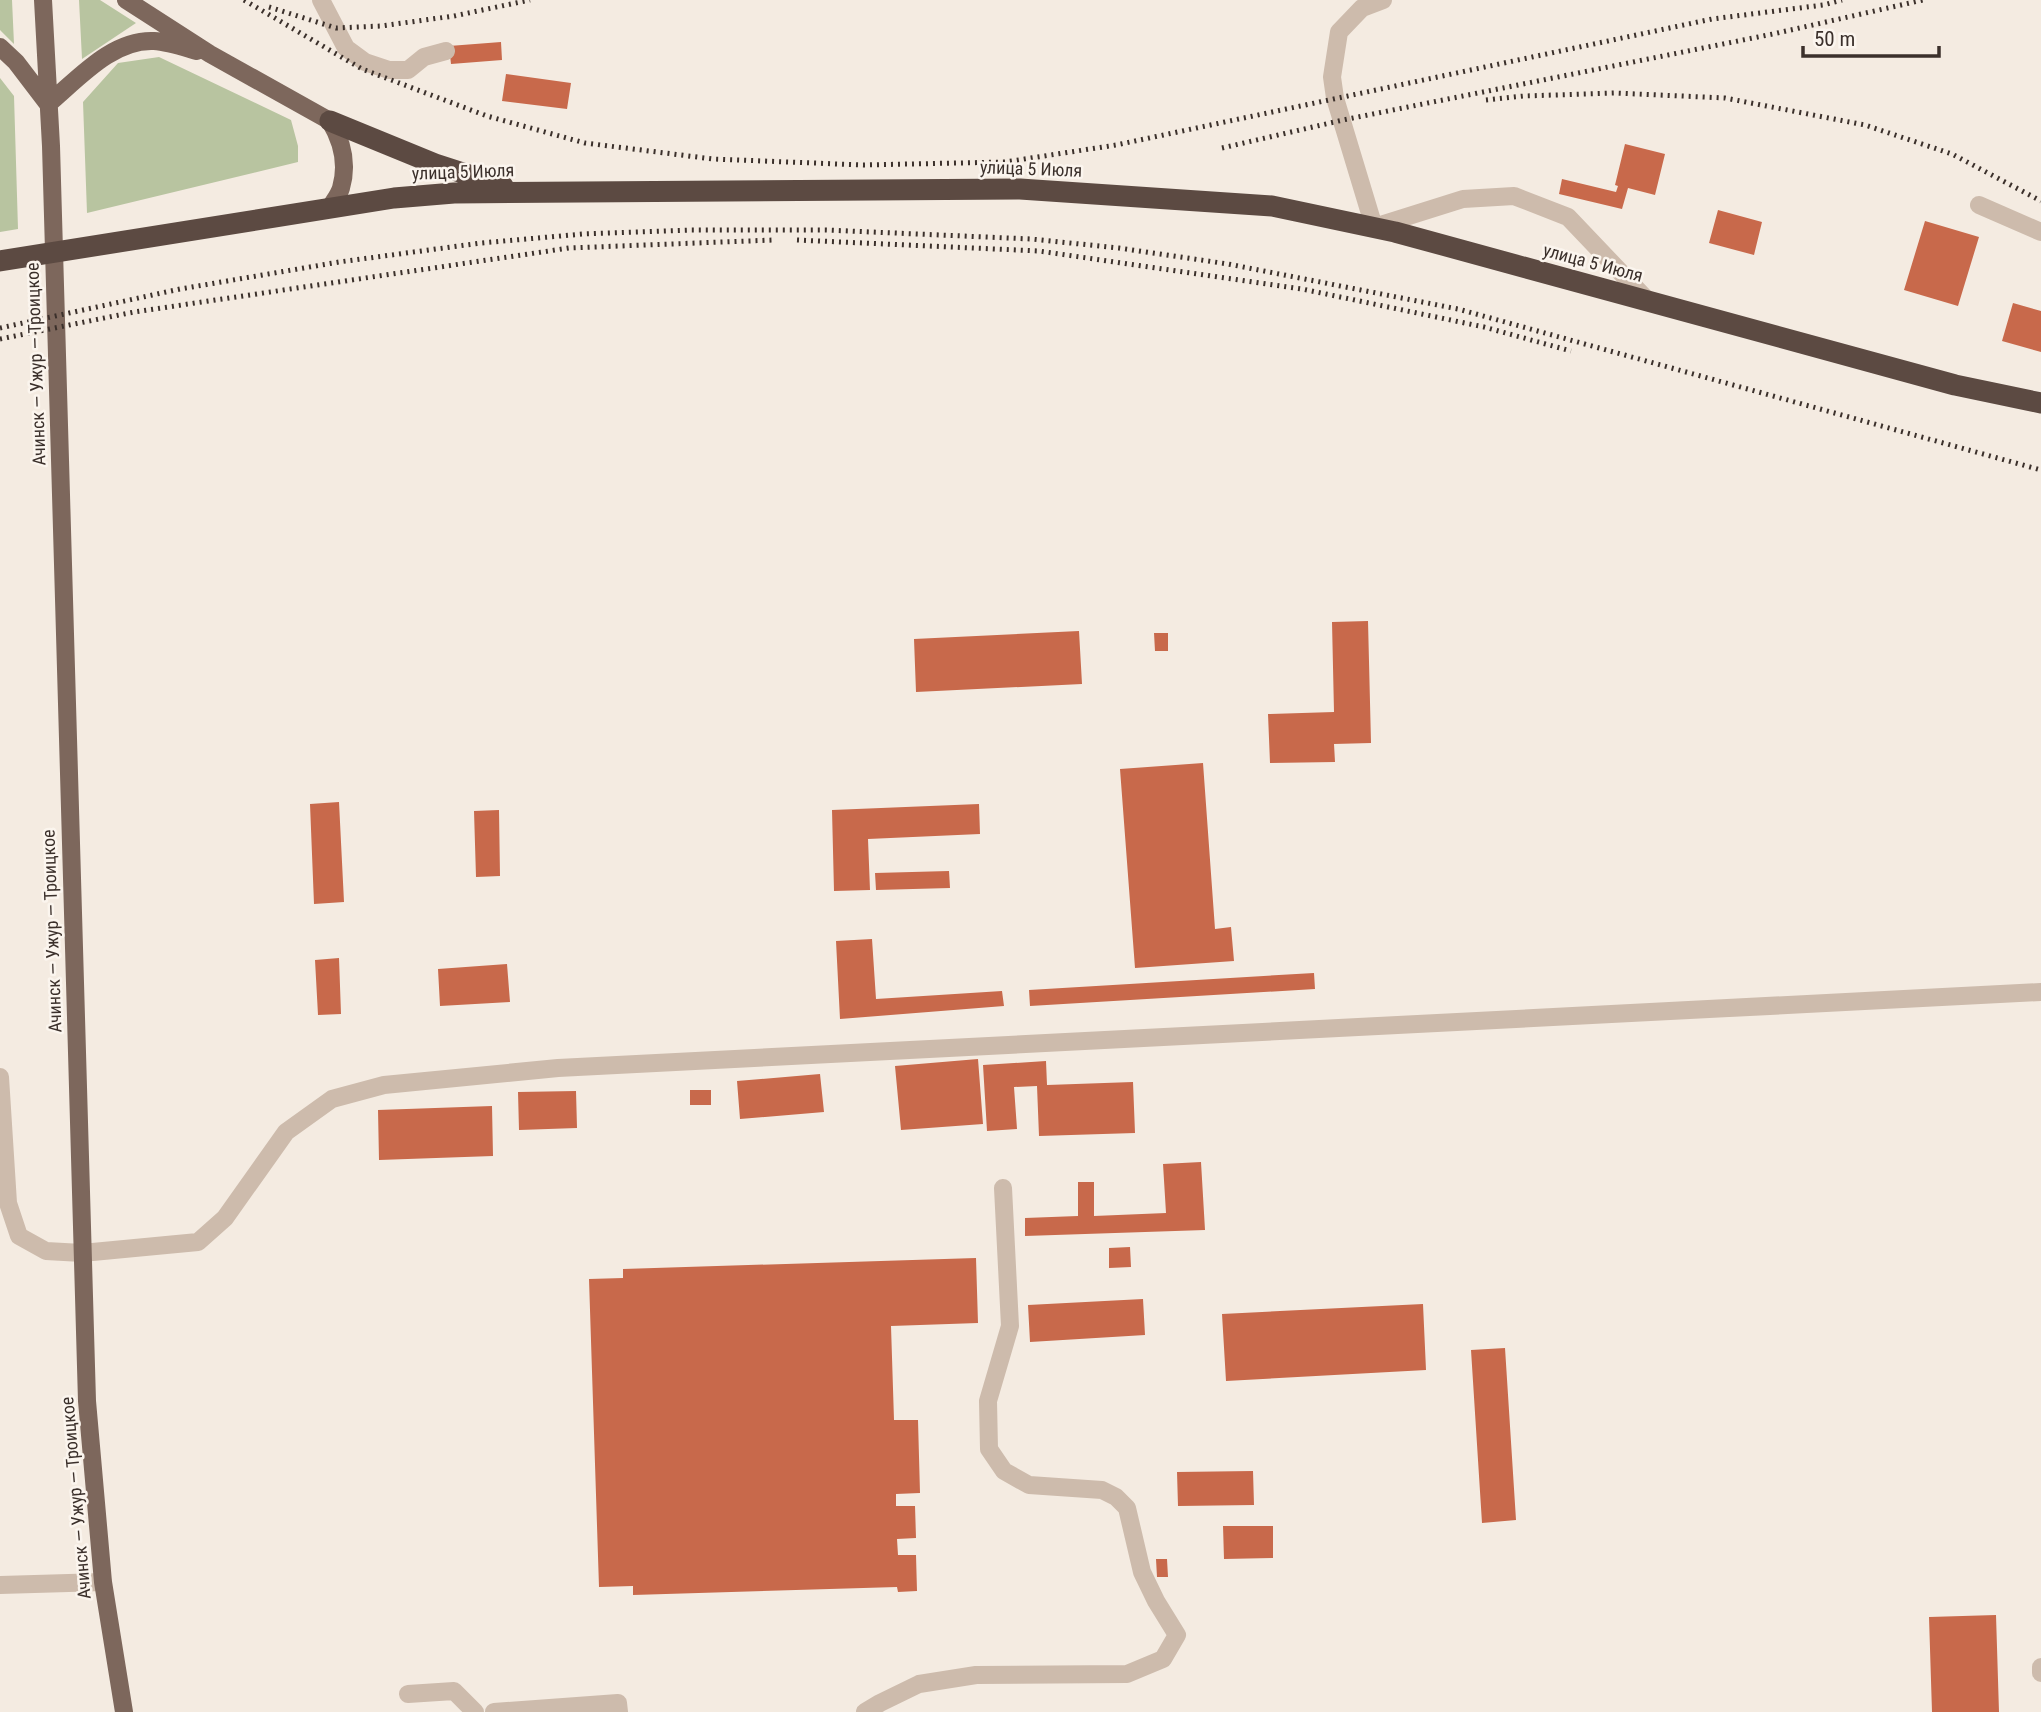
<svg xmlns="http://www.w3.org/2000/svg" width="2041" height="1712" font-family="'Roboto Condensed',sans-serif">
  <rect width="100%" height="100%" fill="#f4ebe1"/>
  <path fill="#b8c4a0" d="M0 0H12L14 44 0 30Z
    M79 0H100L136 23 82 59Z
    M159 57 291 120 298 146V162L87 213 83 102 118 63Z
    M0 78 14 96 18 229 0 232Z"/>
  <path fill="#c8694b" d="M501 42 502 60 451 64 449 46Z
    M506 74 571 83 567 109 502 101Z
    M1625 144 1665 154 1655 195 1628 188 1622 209 1559 194 1562 179 1616 192 1618 186 1615 185Z
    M1718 210 1762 222 1754 255 1709 243Z
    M1925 221 1979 237 1958 306 1904 290Z
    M2013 303 2041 311V352L2002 341Z
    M1368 621 1371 743 1334 744 1335 762 1270 763 1268 714 1334 712 1332 622Z
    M1079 631 1082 684 916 692 914 639Z
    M1154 633H1168V651H1155Z
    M1203 763 1215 929 1231 927 1234 961 1135 968 1120 769Z
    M339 802 344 902 314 904 310 804Z
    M979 804 980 834 868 839 870 890 834 891 832 810Z
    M499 810 500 876 476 877 474 811Z
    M949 871 950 888 876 890 875 873Z
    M872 939 876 999 1002 991 1004 1006 840 1019 836 941Z
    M339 958 341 1014 318 1015 315 960Z
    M507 964 510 1002 440 1006 438 969Z
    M1314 973 1315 989 1030 1006 1029 990Z
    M978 1059 983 1124 901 1130 895 1066Z
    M1046 1061 1047 1085 1133 1082 1135 1133 1039 1136 1037 1086 1014 1087 1017 1129 987 1131 983 1065Z
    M820 1074 824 1112 740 1119 737 1081Z
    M690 1090H711V1105H690Z
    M576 1091 577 1128 519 1130 518 1092Z
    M492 1106 493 1156 379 1160 378 1110Z
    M1201 1162 1205 1230 1025 1236V1218L1078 1216V1182H1094V1216L1166 1213 1163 1164Z
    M1130 1247 1131 1267 1109 1268V1248Z
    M976 1258 978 1323 891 1326 894 1420H918L920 1493 896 1494V1506H915L916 1538 897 1539 898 1555H916L917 1591 898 1592 897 1587 633 1595V1586L599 1587 589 1279 623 1278V1269Z
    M1143 1299 1145 1335 1030 1342 1028 1305Z
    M1423 1304 1426 1370 1226 1381 1222 1314Z
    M1505 1348 1516 1520 1482 1523 1471 1350Z
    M1253 1471 1254 1505 1178 1506 1177 1472Z
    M1223 1526H1273V1558L1224 1559Z
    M1156 1559H1167L1168 1577H1157Z
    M1996 1615 1999 1712H1932L1929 1617Z"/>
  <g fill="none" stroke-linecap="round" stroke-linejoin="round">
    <path stroke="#cdbbac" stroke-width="18" d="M321 0 346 48 365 62 389 70H408L424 57 446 51
      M1383 0 1362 8 1339 32 1332 77 1335 98 1374 227 1463 199 1514 196 1568 217 1648 301
      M1979 205 2041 232
      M0 1077 8 1203 19 1236 46 1251 82 1253 198 1242 225 1218 286 1132 332 1099 384 1085 558 1068 2041 992
      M0 1585 103 1582
      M2041 1667V1673
      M408 1694 454 1691 475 1712
      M494 1712 618 1703 619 1712
      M865 1712 880 1703 919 1684 976 1675 1127 1674 1163 1659 1177 1635 1156 1601 1142 1572 1127 1508 1116 1497 1102 1490 1029 1485 1004 1471 989 1449 988 1401 1010 1326 1003 1188"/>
    <path stroke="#7d675c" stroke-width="18" d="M43 0 51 146 87 1401 103 1582 124 1712
      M126 0 210 54 330 121C342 141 348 164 341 188 339 195 333 202 330 208
      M0 47 16 62 48 104
      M48 104C78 79 112 39 154 41 168 42 183 47 197 51"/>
    <path stroke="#5c4a42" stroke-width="21" d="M330 121 435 164 503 186
      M0 261 394 198 454 193 1020 189 1272 206 1395 232 1955 385 2041 403"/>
    <path stroke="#3b302b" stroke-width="5" stroke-dasharray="2 5" stroke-linecap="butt" d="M244 0 362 69 487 116 585 143 713 159 863 165 1005 162 1116 145 1712 19 1823 5 1842 0
      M269 7 336 28 381 26 454 16 530 0
      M1486 100 1524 96 1615 93 1725 98 1865 125 1952 154 2041 201
      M1222 148 1343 120 1773 34 1923 0
      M797 240 1039 251 1302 289 1484 327 1571 351
      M0 328 180 289 339 262 481 243 583 234 691 230H826L1031 239 1119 248 1228 264 1458 309 2041 470
      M0 339 134 312 569 248 773 240"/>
  </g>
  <g text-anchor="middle" stroke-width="5" stroke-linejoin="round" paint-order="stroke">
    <g font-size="18" fill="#3b302b" stroke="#fbf5ee">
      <text transform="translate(1031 169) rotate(2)" y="6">улица 5 Июля</text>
      <text transform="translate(463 172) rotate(-2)" y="6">улица 5 Июля</text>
      <text transform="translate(1593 263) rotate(15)" y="6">улица 5 Июля</text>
      <text transform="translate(36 364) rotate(-92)" y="6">Ачинск — Ужур — Троицкое</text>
      <text transform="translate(52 931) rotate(-92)" y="6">Ачинск — Ужур — Троицкое</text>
      <text transform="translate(76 1498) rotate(-95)" y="6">Ачинск — Ужур — Троицкое</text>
    </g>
  </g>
  <path d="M1803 46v10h136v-10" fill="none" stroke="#3b302b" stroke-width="3.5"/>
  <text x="1814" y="46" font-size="21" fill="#3b302b" stroke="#fbf5ee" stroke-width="5" paint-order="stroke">50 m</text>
</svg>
